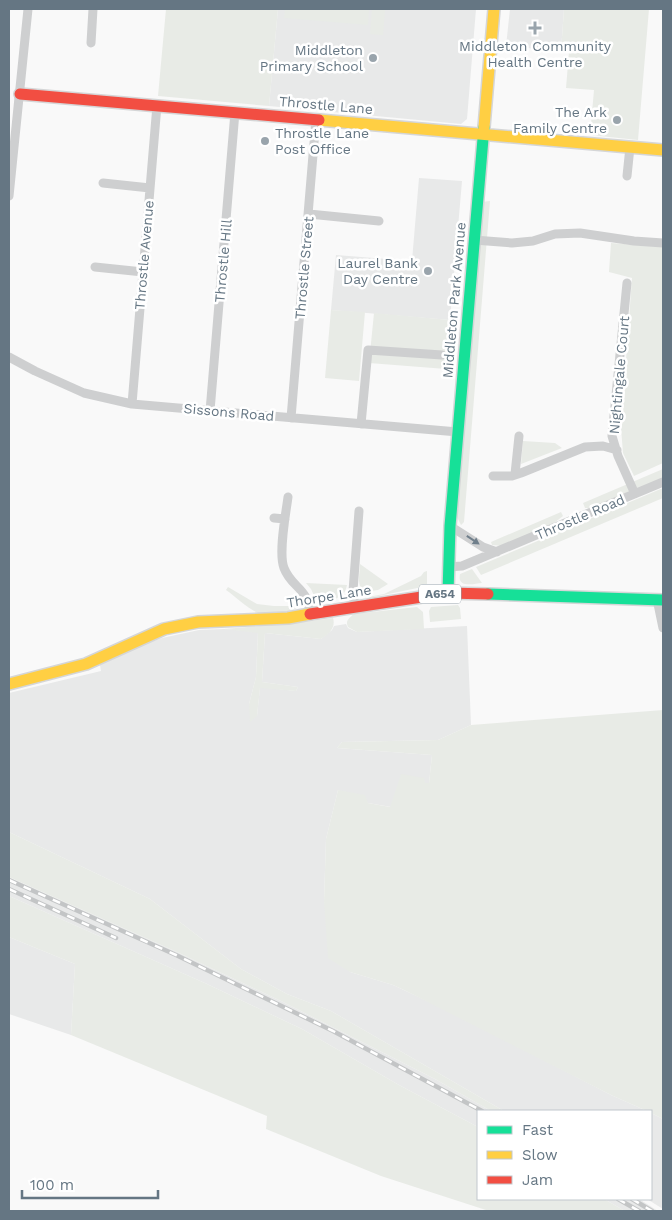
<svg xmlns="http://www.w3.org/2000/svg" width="672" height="1220" font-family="'Work Sans',sans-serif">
  <rect width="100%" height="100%" fill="#f9f9f9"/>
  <path fill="#e8e9e9" d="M278 9H476L467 119 461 124 269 106Z
    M510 9H564L561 51 506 46Z
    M419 178 462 181 450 320 331 310 336 255 412 261Z
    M346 624 348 628 357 632 467 626 471 725 438 740 342 742 337 748 432 755 429 783H425L391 807 368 803 338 790 326 839 324 901 350 972 393 985 451 1012 611 1095 647 1111H504L331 1011 287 994 241 969 150 899 9 832V693L101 671 100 665 145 644 162 638 199 630 224 629 258 632 256 677 249 704 257 716 260 687 296 691 298 687 262 682 265 633 321 639 332 630 334 626Z
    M9 877 177 952 283 1002 435 1079 491 1111H478V1127L399 1085 302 1029 207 984 9 896Z
    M9 937 75 964 71 1035 9 1014Z
    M651 1113 663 1119V1209L647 1199H651Z
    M604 1199H639L658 1211H625Z"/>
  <path fill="#e8ebe6" d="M166 9H278L269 106 158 96Z
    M285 9H369L368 25 284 18Z
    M372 9H385L383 35 370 34Z
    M564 9H649L638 140 590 135 594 90 566 88 569 52 561 51Z
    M490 201 464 522 461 525 457 517 482 202Z
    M611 243 663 247V463L634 476 623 453 621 428 632 278 609 272Z
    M331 310 365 312 359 381 325 378Z
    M374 313 450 320 446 369 369 363Z
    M523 441 555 443 562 448 521 464Z
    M663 469V479L595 508H585L583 503Z
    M663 488V498L481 575 476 567Z
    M561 512 563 516 549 527 502 546 492 545 491 542Z
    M360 564 388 584 378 590 364 592C356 584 360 573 360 564Z
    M472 569 482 583C473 584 457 588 460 574Z
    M427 571V586L369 598 368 597 384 594 421 576 424 572Z
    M306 583 347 585C344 601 331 599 317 602L311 589Z
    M228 587 257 604 274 606H300C293 612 267 617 258 613 247 608 236 597 226 590Z
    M458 605 460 608 461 619 430 622 429 611 431 607Z
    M417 607 423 612 424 629 357 632 348 627C345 621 349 618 354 614Z
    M333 618C336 628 329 634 321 639L265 633 262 682 298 687 296 691 260 688 257 716 250 722 249 704 256 677 258 633 224 629 295 623Z
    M663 710V1119L651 1113V1111H647L611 1095 406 991 393 985 350 972 328 958 324 901 326 839 338 790 365 795 368 803 390 807 401 774 424 778 425 783H429L432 755 337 748 342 742 438 740 471 725Z
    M9 832 150 899 241 969 287 994 331 1011 504 1111H491L435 1079 283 1002 177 952 9 877Z
    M9 896 207 984 302 1029 399 1085 478 1127V1199H604L625 1211H489L381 1176 266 1129 267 1116 71 1035 75 964 9 937Z"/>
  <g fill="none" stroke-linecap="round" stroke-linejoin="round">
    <g stroke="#d5d6d7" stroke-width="14">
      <path id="fast" d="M448 593 450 526 484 127
        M488 594 663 600"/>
    </g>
    <g stroke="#d5d6d7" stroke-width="14">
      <path id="slow" d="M319 120 663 150
        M484 127 494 9
        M9 684 86 664 164 629 198 622 288 618 310 614"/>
    </g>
    <g stroke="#d5d6d7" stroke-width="14">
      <path id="jam" d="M20 94 319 120
        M310 614 448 593 488 594"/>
    </g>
    <path stroke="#cecfd0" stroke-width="9" d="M91 43 93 9
      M627 176 630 147
      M103 183 150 188
      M9 196 28 9
      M309 214 379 221
      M474 240 512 243 533 241 555 234 580 233 634 241 663 243
      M95 267 143 272
      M627 283 612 436 618 456 635 494
      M9 357 35 371 84 393 132 404 458 432
      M132 404 157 105
      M210 411 235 112
      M291 418 316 119
      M361 424 368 350 442 355
      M515 474 519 436
      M493 476H512L521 473 585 447 603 446 617 450
      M288 497C286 513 278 553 284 568 292 589 308 586 310 615
      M274 518 285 519
      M450 526 483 547 497 552
      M448 567 462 566 663 482
      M657 599 663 628
      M355 607 353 591 359 511"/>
    <use href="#fast" stroke="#16e098" stroke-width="11"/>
    <use href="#slow" stroke="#ffcf43" stroke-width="11"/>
    <use href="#jam" stroke="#f24e42" stroke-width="11"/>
    <g stroke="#c3c5c6" stroke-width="4.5">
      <path id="rail" d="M9 880 176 955 333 1031 482 1111
        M9 889 116 938
        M618 1199 639 1211
        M632 1199 652 1211"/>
    </g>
    <use href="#rail" stroke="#fff" stroke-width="2.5" stroke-dasharray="8" stroke-linecap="butt"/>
  </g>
  <defs><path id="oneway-solid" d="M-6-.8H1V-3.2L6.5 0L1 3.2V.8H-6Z" transform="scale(1.25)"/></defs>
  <use fill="#707f8b" href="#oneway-solid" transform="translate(473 540) rotate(34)"/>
  <g fill="#99a4ac" stroke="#fff" stroke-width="2">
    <path d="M532.5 20.5h5v5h5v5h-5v5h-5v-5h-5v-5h5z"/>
    <circle cx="373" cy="58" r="5"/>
    <circle cx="617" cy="120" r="5"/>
    <circle cx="265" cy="141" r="5"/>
    <circle cx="428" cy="271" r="5"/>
  </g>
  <g text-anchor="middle" stroke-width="5" stroke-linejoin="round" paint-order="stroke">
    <rect fill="#fff" stroke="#939fa8" stroke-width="1" x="419" y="584.5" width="42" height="19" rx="4"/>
    <g font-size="12" font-weight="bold" fill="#657683">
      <text x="440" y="598">A654</text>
    </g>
    <g font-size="14" fill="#657683" stroke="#fff" text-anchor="end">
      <text x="535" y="51" text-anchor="middle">Middleton Community<tspan x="535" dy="16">Health Centre</tspan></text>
      <text x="363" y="55">Middleton<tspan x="363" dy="16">Primary School</tspan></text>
      <text x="607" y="117">The Ark<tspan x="607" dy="16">Family Centre</tspan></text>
      <text x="275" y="138" text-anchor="start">Throstle Lane<tspan x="275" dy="16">Post Office</tspan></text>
      <text x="418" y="268">Laurel Bank<tspan x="418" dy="16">Day Centre</tspan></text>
    </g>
    <g font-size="14" fill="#657683" stroke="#fff">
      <text transform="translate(326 105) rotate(5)" y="5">Throstle Lane</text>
      <text transform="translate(144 255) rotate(-85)" y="5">Throstle Avenue</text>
      <text transform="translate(223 261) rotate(-85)" y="5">Throstle Hill</text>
      <text transform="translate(304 268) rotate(-85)" y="5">Throstle Street</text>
      <text transform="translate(454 300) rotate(-85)" y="5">Middleton Park Avenue</text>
      <text transform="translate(619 375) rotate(-85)" y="5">Nightingale Court</text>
      <text transform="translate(229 412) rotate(5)" y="5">Sissons Road</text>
      <text transform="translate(580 517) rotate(-23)" y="5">Throstle Road</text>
      <text transform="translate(329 596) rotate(-9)" y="5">Thorpe Lane</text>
    </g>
  </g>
  <rect width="672" height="1220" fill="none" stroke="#657683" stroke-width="20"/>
  <rect x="477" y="1110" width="175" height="90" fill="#ffffff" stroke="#c1c8cd"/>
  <rect x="487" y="1126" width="25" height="8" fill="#16e098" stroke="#c1c8cd"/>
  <text x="522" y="1135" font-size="15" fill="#657683">Fast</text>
  <rect x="487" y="1151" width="25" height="8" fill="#ffcf43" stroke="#c1c8cd"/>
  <text x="522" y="1160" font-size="15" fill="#657683">Slow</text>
  <rect x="487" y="1176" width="25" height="8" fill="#f24e42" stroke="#c1c8cd"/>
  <text x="522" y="1185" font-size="15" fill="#657683">Jam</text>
  <path d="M22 1190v8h136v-8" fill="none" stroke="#657683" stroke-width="2.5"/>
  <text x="30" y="1190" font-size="15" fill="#657683" stroke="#ffffff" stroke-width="4" paint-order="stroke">100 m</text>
</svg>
